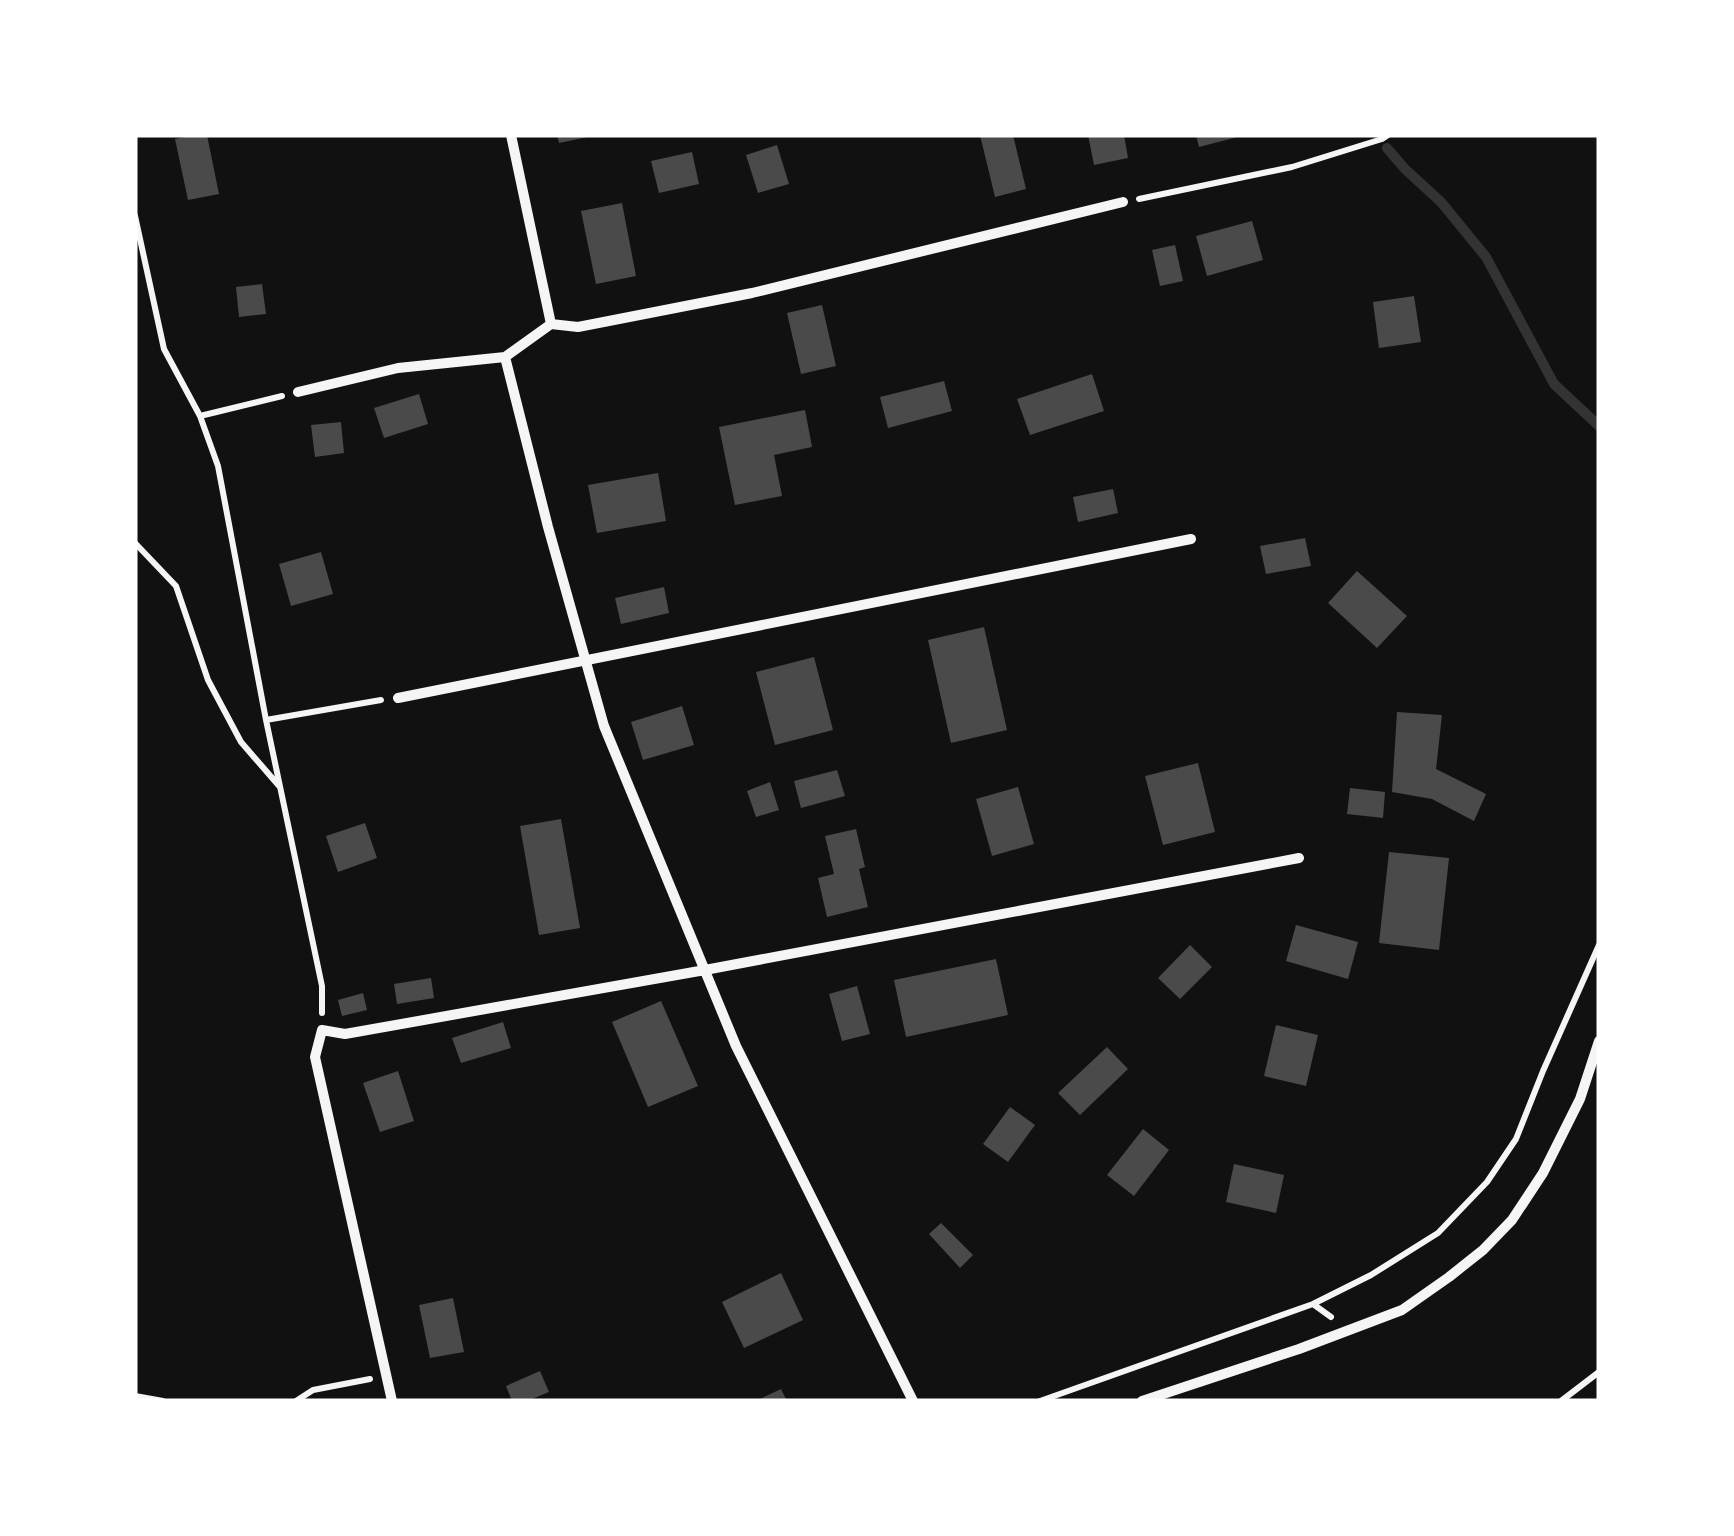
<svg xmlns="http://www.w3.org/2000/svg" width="1734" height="1536" font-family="Lato,sans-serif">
  <rect width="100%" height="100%" fill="#111"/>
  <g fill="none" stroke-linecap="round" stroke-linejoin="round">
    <path stroke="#333" stroke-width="10" d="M1387 148 1405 169 1441 202 1486 257 1554 384 1599 426"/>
  </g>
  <path fill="#4a4a4a" d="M195 135H207L219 194 188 200 175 139Z
    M557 135H588V137L559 143Z
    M980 135H1013L1026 189 995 197Z
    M1088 135H1124L1128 158 1094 165Z
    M1196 135H1241V136L1199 147Z
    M777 145 789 184 758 193 746 155Z
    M692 152 699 184 659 193 651 161Z
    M622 203 636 276 596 284 581 211Z
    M1252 221 1263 260 1207 276 1196 236Z
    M1175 245 1183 281 1160 286 1152 250Z
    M262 284 266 314 239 317 236 287Z
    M1414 296 1421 342 1379 348 1373 302Z
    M822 305 836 366 801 374 787 313Z
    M1092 374 1104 411 1030 435 1017 399Z
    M944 381 952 411 888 428 880 397Z
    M419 394 428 424 384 438 374 408Z
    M805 410 812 447 774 455 782 496 735 505 719 427Z
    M341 422 344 453 315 457 311 425Z
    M658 473 666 521 597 533 588 485Z
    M1113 489 1118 513 1078 522 1073 497Z
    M1305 538 1311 566 1266 574 1260 546Z
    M321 552 333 594 291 606 279 564Z
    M1357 571 1407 616 1377 648 1328 603Z
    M664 587 669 613 621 624 615 598Z
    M984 627 1007 730 951 743 928 640Z
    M814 657 833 730 775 745 756 672Z
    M682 706 694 745 643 760 631 722Z
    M1397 712 1442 715 1436 769 1486 794 1474 821 1432 799 1392 792Z
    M1198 763 1215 832 1163 845 1145 776Z
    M837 770 845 796 801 808 794 781Z
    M770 782 779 810 756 817 747 791Z
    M1018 787 1034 844 992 856 976 799Z
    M1350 788 1385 792 1383 818 1347 814Z
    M561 819 580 928 539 935 520 826Z
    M365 823 377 858 338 872 326 836Z
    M856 829 865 867 859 869 868 907 827 917 818 878 834 874 825 836Z
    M1389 852 1449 858 1439 950 1379 943Z
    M1296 925 1358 942 1348 979 1286 961Z
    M1190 945 1212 967 1180 999 1158 978Z
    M996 959 1008 1015 906 1037 894 980Z
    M431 978 434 998 397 1004 394 984Z
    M857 986 870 1034 842 1041 829 994Z
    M363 993 367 1010 342 1016 338 1000Z
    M661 1001 698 1086 648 1107 612 1022Z
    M503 1022 511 1048 461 1063 452 1038Z
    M1276 1025 1318 1035 1306 1086 1264 1076Z
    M1107 1047 1128 1069 1080 1115 1058 1093Z
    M398 1071 414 1121 380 1132 363 1083Z
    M1010 1107 1035 1125 1008 1162 983 1144Z
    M1143 1129 1169 1150 1134 1196 1107 1175Z
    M1234 1164 1284 1175 1276 1213 1226 1202Z
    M941 1223 973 1255 960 1268 929 1234Z
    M781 1273 803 1320 744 1348 722 1302Z
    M453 1298 464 1352 430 1358 419 1305Z
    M540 1371 549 1392 527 1401H512L506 1386Z
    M781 1389 787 1401H756Z"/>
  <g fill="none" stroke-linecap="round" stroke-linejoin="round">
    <path stroke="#f5f5f5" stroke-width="6" d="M1139 199 1292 167 1382 139 1388 135
      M135 216 164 349 200 416 282 396
      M200 416 218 466 266 720 322 986V1013
      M135 543 176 586 208 680 241 742 280 787
      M266 720 381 700
      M1313 1304 1371 1275 1438 1233 1487 1182 1516 1139 1543 1071 1599 945
      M135 1396 163 1401
      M296 1401 313 1390 370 1379
      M1040 1401 1313 1304 1331 1317
      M1561 1401 1599 1372"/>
    <path stroke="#f5f5f5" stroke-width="10" d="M511 135 551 324
      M505 357 548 527 604 726 736 1046 913 1401
      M298 392 398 368 505 357 551 324 578 327 752 293 1123 202
      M398 698 1191 539
      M392 1401 315 1057 322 1030 345 1034 705 970 1299 858
      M1142 1401 1299 1349 1402 1310 1449 1277 1483 1250 1512 1220 1543 1173 1580 1099 1599 1041"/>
  </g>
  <rect width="1734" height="1536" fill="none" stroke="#ffffff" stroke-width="275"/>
</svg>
